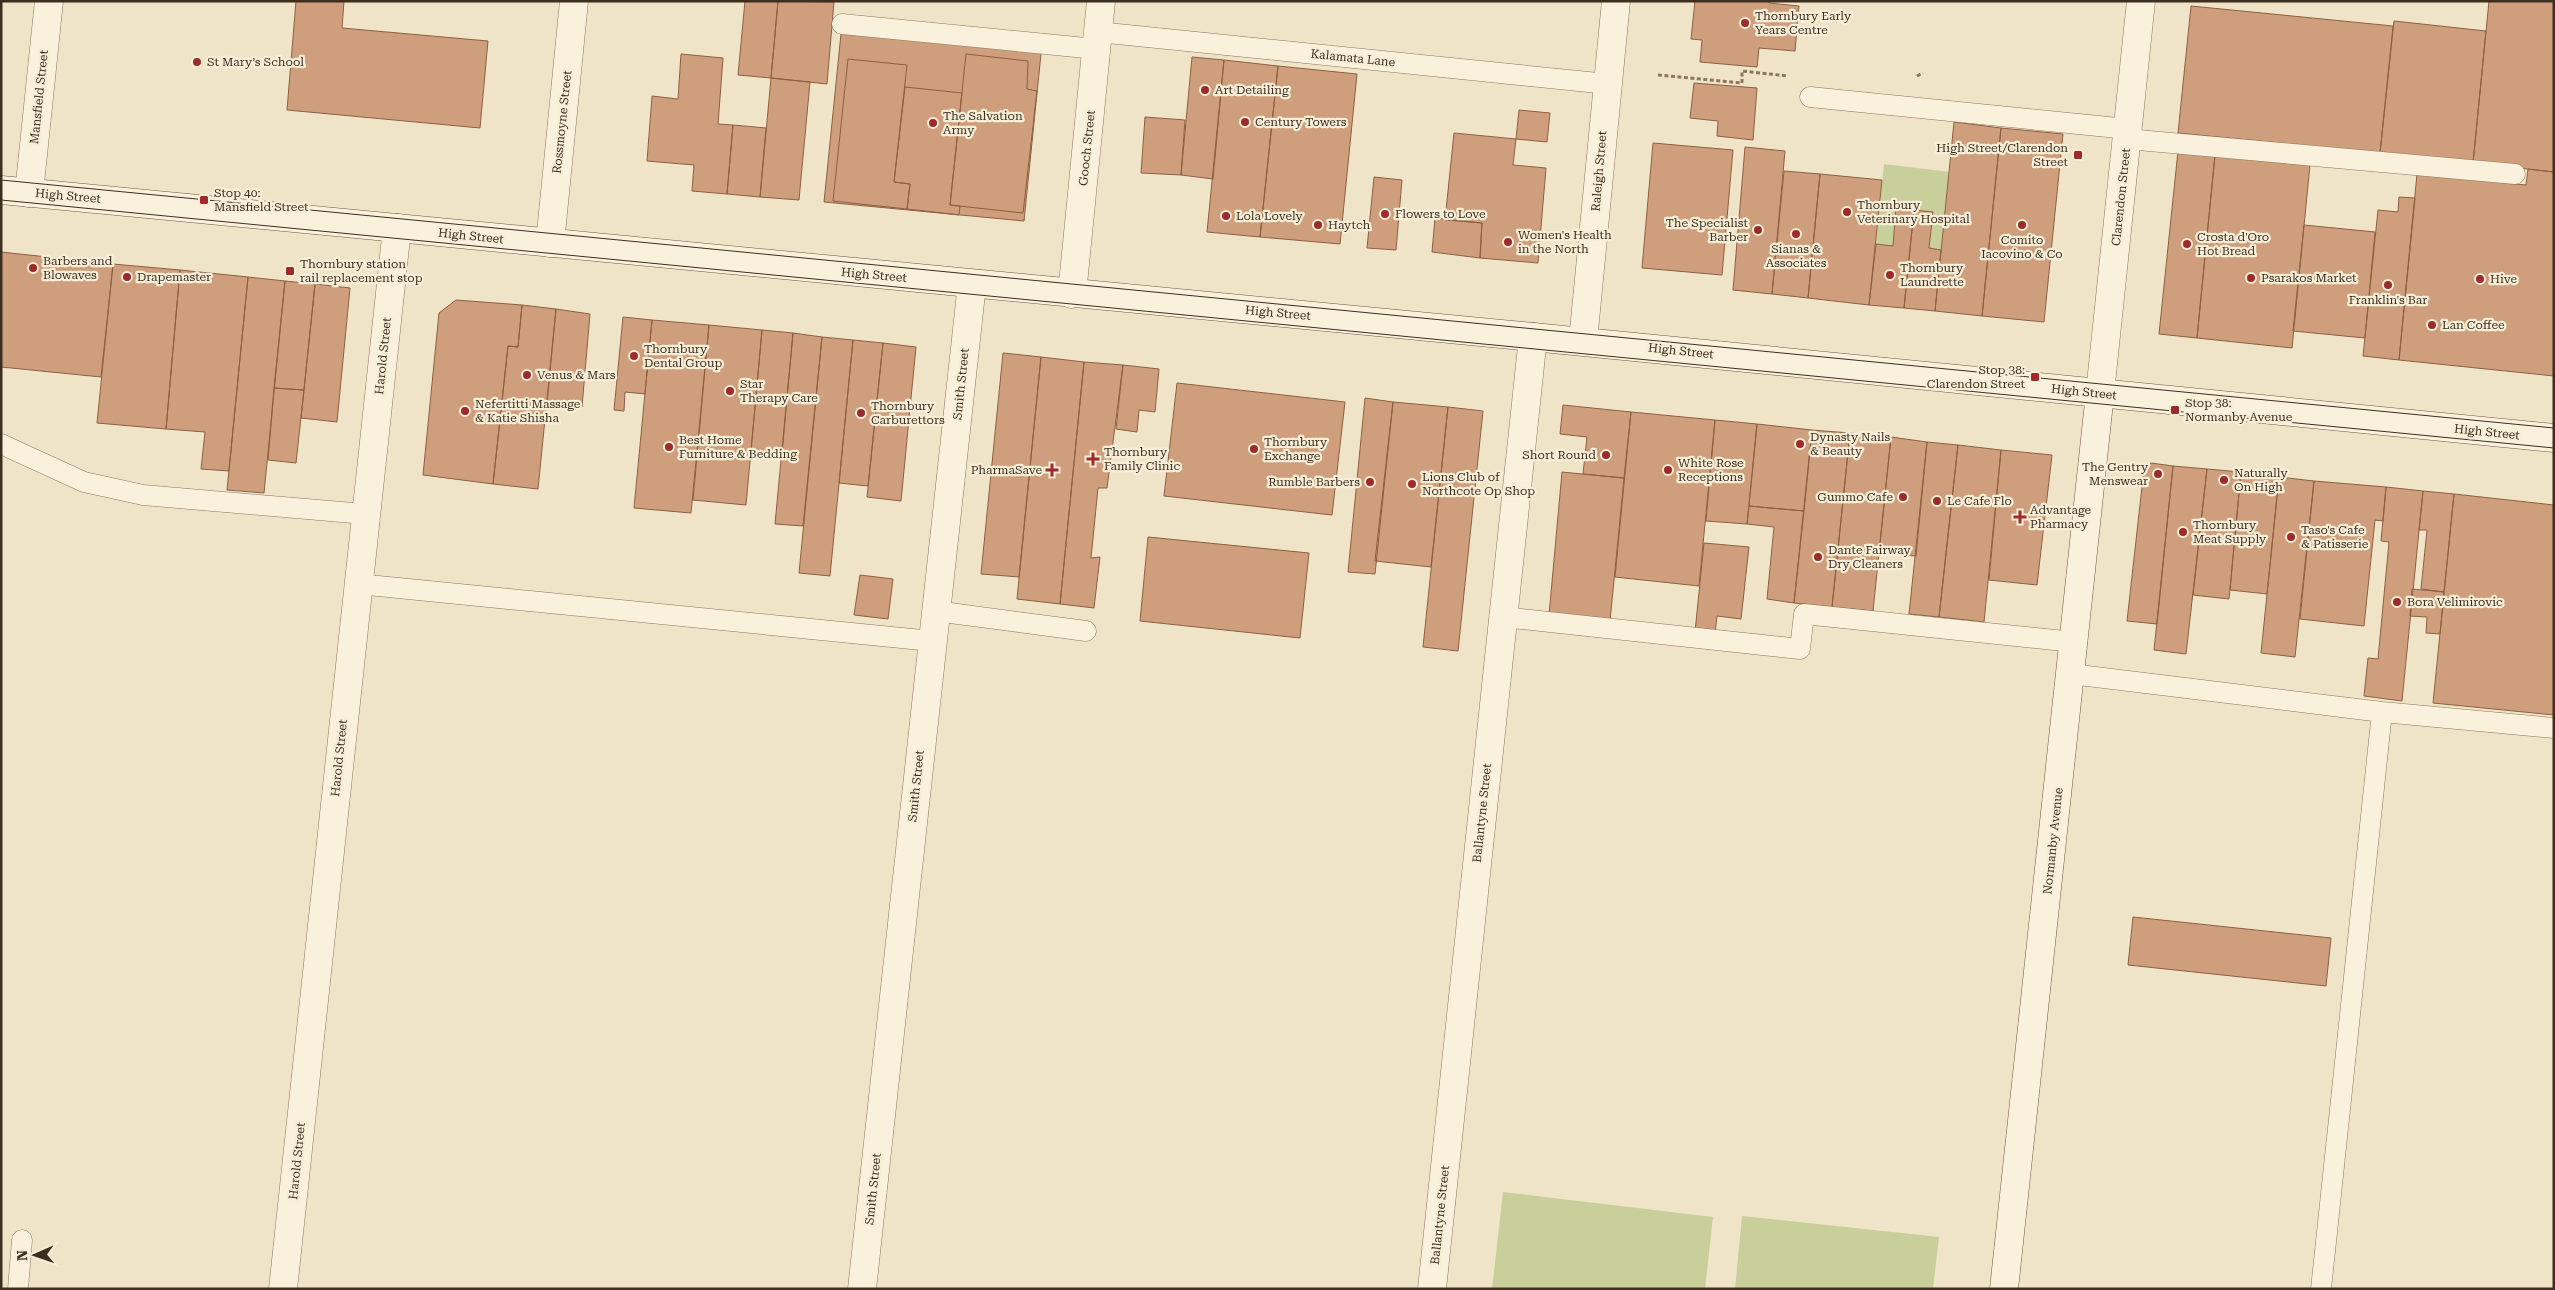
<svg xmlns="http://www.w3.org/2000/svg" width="2555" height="1290" font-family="'Roboto Serif',serif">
  <rect width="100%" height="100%" fill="#f0e4c8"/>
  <path fill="#c9cf9b" d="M1884 164 1950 172 1941 250 1929 248 1933 212 1896 209 1893 246 1876 244Z
    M1503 1192 1713 1217 1705 1289H1492Z
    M1742 1216 1939 1237 1933 1289H1735Z"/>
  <path fill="#cf9f7d" stroke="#8d5f41" d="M296 1H344L342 28 488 41 480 128 287 110Z
    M745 1H778L771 78 738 75Z
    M778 1 834 2 827 84 771 78Z
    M1695 1H1769V3L1799 6 1795 51 1759 48 1757 67 1700 62 1702 40 1691 39Z
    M2489 1H2554V172L2473 163Z
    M2191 6 2393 26 2380 153 2178 133Z
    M2394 21 2486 31 2473 163 2380 153Z
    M842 24 1042 44 1024 221 824 202Z
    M681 54 723 58 718 124 733 125 727 194 692 191 694 165 647 161 652 96 678 99Z
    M966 54 1028 61 1027 89 1037 91 1023 213 950 205Z
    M1192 57 1224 60 1213 179 1181 175Z
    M848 59 907 65 894 182 910 184 907 209 833 201Z
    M1224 60 1278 66 1260 237 1207 232Z
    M1278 66 1357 74 1340 244 1260 237Z
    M771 78 810 82 799 200 760 197Z
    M1694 83 1757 88 1753 140 1717 136 1718 121 1690 118Z
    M905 87 962 93 950 205 960 206 959 215 907 209 910 184 894 182Z
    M1519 110 1550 113 1547 142 1516 139Z
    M1145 117 1185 120 1181 175 1141 173Z
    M1954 122 2001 128 1982 316 1935 311Z
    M733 125 766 128 760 197 727 194Z
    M2001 128 2063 134 2044 322 1982 316Z
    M1454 133 1516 139 1513 165 1546 168 1538 263 1480 258 1482 223 1445 220Z
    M1653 143 1733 150 1722 275 1642 268Z
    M1745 147 1785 151 1772 294 1733 290Z
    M2178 151 2215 155 2197 338 2159 334Z
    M2215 155 2310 165 2292 348 2197 338Z
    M2528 169 2554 172V376L2399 360 2417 174 2526 185Z
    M1784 171 1820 174 1808 298 1772 294Z
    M1820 174 1882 180 1869 305 1808 298Z
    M1374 177 1402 180 1396 250 1367 248Z
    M2399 197 2415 198 2399 360 2363 356 2378 210 2398 212Z
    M1896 208 1914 210 1904 308 1869 305 1876 244 1893 246Z
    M1914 210 1933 212 1929 248 1941 250 1935 311 1904 308Z
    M1435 218 1482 223 1480 258 1432 252Z
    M2304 225 2375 232 2365 338 2293 331Z
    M1 252 113 264 101 377 1 367Z
    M113 264 180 270 166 429 97 423Z
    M180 270 248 277 229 471 201 469 205 432 166 429Z
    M248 277 285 281 264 493 227 490Z
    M285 281 315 284 304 390 274 388Z
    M315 284 350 288 337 422 301 418Z
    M456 300 522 305 518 347 508 346 493 484 423 475 439 313Z
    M522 305 556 309 538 489 493 484 508 346 518 347Z
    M556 309 590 314 582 407 547 403Z
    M623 317 652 320 645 394 625 392 624 411 614 410Z
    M652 320 709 325 691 513 634 508Z
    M709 325 762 330 746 505 693 500Z
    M762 330 793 333 782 454 751 451Z
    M793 333 822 337 803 526 775 524Z
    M822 337 853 340 830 576 799 573Z
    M853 340 883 343 868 486 839 483Z
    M883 343 916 347 901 501 867 497Z
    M1003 353 1041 357 1019 577 981 574Z
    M1041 357 1084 362 1060 604 1017 599Z
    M1084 362 1123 365 1107 488H1098L1091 558 1100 557 1094 608 1060 604Z
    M1123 365 1159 369 1155 412 1139 410 1137 432 1116 429Z
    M1177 383 1345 402 1332 515 1164 496Z
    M274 388 304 390 296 463 268 460Z
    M1365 398 1393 402 1375 574 1348 572Z
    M1393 402 1448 407 1431 567 1375 561Z
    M1563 405 1631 412 1624 478 1583 474 1587 437 1560 434Z
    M1448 407 1483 411 1458 651 1423 647Z
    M1631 412 1715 420 1699 586 1615 577Z
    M1715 420 1757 424 1747 524 1706 521Z
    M1757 424 1812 430 1804 511 1749 506Z
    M1812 430 1850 433 1832 607 1794 603Z
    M1850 433 1891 437 1873 611 1832 607Z
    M1891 437 1927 442 1916 556 1879 553Z
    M1927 442 1958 445 1939 617 1909 614Z
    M1958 445 2001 450 1984 622 1939 617Z
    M2001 450 2052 455 2037 585 1989 580Z
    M2151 463 2173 466 2157 624 2127 621 2144 469Z
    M2173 466 2207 469 2186 654 2154 650Z
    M2207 469 2241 472 2229 599 2193 595Z
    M1562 472 1624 478 1610 621 1549 615Z
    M2241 472 2279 477 2267 594 2230 590Z
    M2279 477 2314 481 2295 657 2261 653Z
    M2314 481 2386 487 2383 521 2375 520 2364 626 2300 619Z
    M2386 487 2423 491 2402 701 2364 696 2368 658 2378 659 2389 542 2381 541Z
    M2423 491 2454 494 2444 592 2421 589 2427 530H2419Z
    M2454 494 2554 505V715L2433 703Z
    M1749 506 1804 511 1794 603 1767 599 1774 527 1747 524Z
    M1148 537 1309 553 1300 638 1140 621Z
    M1704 543 1749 547 1741 619 1717 616 1715 634 1695 632Z
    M860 575 893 579 888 619 854 615Z
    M2412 589 2444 592 2440 634 2426 633 2427 617 2410 616Z
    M2133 917 2331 938 2326 986 2128 965Z"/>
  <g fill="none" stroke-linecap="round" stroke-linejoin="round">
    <g stroke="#8d765c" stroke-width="21">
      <path id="service" d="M842 24 1096 49
        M1098 32 1608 84
        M1810 97 2128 129
        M2127 139 2515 174
        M1 444 84 482 143 495 365 514
        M358 584 932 641
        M935 611 1086 631
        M1503 617 1800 649 1804 614 2074 642
        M2071 674 2382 712 2554 728
        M18 1289 22 1240
        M2321 1289 2382 712"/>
    </g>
    <g stroke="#8d765c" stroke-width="29">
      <path id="minor" d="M29 193 49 1
        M550 243 574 1
        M1072 294 1101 1
        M1583 341 1616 1
        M2100 393 2141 1
        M283 1289 397 228
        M862 1289 972 284
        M1432 1289 1533 337"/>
    </g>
    <g stroke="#6f573f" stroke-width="29">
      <path id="secondary" d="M1 190 1533 337 2554 438
        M2004 1289 2100 393"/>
    </g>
    <path stroke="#8d765c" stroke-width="3" stroke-dasharray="4 2.5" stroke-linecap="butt" d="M1658 75 1742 83V71L1788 76
      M1917 76 1923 73"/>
    <use href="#service" stroke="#faf1dc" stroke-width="20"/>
    <use href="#minor" stroke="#faf1dc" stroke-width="28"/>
    <use href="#secondary" stroke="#faf1dc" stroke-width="28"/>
    <path stroke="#3d2e20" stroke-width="1" d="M1 180 2554 428
      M1 200 2554 448"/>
  </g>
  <g fill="#9e2a2b" stroke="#f7eed8" stroke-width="2">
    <circle cx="1745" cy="23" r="5"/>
    <circle cx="197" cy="62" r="5"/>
    <circle cx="1205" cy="90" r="5"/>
    <circle cx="1245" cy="122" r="5"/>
    <circle cx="933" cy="123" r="5"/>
    <rect x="2073" y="150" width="10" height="10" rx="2.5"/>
    <rect x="199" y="195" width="10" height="10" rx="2.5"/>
    <circle cx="1847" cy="212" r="5"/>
    <circle cx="1385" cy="214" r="5"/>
    <circle cx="1226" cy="216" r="5"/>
    <circle cx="1318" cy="225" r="5"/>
    <circle cx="2022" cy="225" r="5"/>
    <circle cx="1758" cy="230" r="5"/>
    <circle cx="1796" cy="234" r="5"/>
    <circle cx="1508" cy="242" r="5"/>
    <circle cx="2187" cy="244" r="5"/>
    <circle cx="33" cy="268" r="5"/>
    <rect x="285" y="266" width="10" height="10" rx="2.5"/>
    <circle cx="1890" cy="275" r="5"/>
    <circle cx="127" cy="277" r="5"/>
    <circle cx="2251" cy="278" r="5"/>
    <circle cx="2480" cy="279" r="5"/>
    <circle cx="2388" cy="285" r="5"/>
    <circle cx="2432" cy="325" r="5"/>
    <circle cx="634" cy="356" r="5"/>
    <circle cx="527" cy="375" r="5"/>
    <rect x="2030" y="372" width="10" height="10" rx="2.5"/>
    <circle cx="730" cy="391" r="5"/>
    <rect x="2170" y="405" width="10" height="10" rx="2.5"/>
    <circle cx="465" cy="411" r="5"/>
    <circle cx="861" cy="413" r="5"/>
    <circle cx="1800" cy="444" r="5"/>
    <circle cx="669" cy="447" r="5"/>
    <circle cx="1254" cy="449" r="5"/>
    <circle cx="1606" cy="455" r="5"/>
    <path d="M1090.5 451.5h5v5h5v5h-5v5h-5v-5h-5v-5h5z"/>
    <path d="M1049.5 462.5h5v5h5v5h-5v5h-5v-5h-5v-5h5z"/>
    <circle cx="1668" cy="470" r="5"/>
    <circle cx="2158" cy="474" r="5"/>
    <circle cx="2224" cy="480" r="5"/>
    <circle cx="1370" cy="482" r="5"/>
    <circle cx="1412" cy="484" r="5"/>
    <circle cx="1903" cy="497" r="5"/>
    <circle cx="1937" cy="501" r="5"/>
    <path d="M2017.5 509.5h5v5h5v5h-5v5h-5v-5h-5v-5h5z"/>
    <circle cx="2183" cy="532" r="5"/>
    <circle cx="2291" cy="537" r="5"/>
    <circle cx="1818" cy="557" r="5"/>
    <circle cx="2397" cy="602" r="5"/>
  </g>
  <g text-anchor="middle" stroke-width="4.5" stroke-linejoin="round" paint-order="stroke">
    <g font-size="12" fill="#3d2e20" stroke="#f7eed8" text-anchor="start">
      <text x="1755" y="20">Thornbury Early<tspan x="1755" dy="14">Years Centre</tspan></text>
      <text x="207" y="66">St Mary’s School</text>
      <text x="1215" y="94">Art Detailing</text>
      <text x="943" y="120">The Salvation<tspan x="943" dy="14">Army</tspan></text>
      <text x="1255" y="126">Century Towers</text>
      <text x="2068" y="152" text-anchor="end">High Street/Clarendon<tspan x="2068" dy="14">Street</tspan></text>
      <text x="214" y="197">Stop 40:<tspan x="214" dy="14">Mansfield Street</tspan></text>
      <text x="1857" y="209">Thornbury<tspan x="1857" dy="14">Veterinary Hospital</tspan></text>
      <text x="1395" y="218">Flowers to Love</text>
      <text x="1236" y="220">Lola Lovely</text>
      <text x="1748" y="227" text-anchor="end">The Specialist<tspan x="1748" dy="14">Barber</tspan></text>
      <text x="1328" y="229">Haytch</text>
      <text x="1518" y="239">Women's Health<tspan x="1518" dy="14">in the North</tspan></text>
      <text x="2197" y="241">Crosta d'Oro<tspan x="2197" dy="14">Hot Bread</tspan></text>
      <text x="2022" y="244" text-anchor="middle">Comito<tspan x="2022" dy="14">Iacovino &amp; Co</tspan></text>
      <text x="1796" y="253" text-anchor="middle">Sianas &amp;<tspan x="1796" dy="14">Associates</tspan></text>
      <text x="43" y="265">Barbers and<tspan x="43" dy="14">Blowaves</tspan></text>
      <text x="300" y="268">Thornbury station<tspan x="300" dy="14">rail replacement stop</tspan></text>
      <text x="1900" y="272">Thornbury<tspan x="1900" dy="14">Laundrette</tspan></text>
      <text x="137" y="281">Drapemaster</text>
      <text x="2261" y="282">Psarakos Market</text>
      <text x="2490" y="283">Hive</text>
      <text x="2388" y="304" text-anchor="middle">Franklin's Bar</text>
      <text x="2442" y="329">Lan Coffee</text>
      <text x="644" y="353">Thornbury<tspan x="644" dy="14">Dental Group</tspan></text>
      <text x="2025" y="374" text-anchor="end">Stop 38:<tspan x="2025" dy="14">Clarendon Street</tspan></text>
      <text x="537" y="379">Venus &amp; Mars</text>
      <text x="740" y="388">Star<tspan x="740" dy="14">Therapy Care</tspan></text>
      <text x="2185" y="407">Stop 38:<tspan x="2185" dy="14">Normanby Avenue</tspan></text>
      <text x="475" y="408">Nefertitti Massage<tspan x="475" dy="14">&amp; Katie Shisha</tspan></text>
      <text x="871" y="410">Thornbury<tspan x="871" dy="14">Carburettors</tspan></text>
      <text x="1810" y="441">Dynasty Nails<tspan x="1810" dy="14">&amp; Beauty</tspan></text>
      <text x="679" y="444">Best Home<tspan x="679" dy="14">Furniture &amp; Bedding</tspan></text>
      <text x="1264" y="446">Thornbury<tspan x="1264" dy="14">Exchange</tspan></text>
      <text x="1104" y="456">Thornbury<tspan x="1104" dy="14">Family Clinic</tspan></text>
      <text x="1596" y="459" text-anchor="end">Short Round</text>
      <text x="1678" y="467">White Rose<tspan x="1678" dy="14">Receptions</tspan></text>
      <text x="2148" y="471" text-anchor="end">The Gentry<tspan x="2148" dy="14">Menswear</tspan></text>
      <text x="1042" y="474" text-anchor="end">PharmaSave</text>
      <text x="2234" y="477">Naturally<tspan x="2234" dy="14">On High</tspan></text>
      <text x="1422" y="481">Lions Club of<tspan x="1422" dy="14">Northcote Op Shop</tspan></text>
      <text x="1360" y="486" text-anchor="end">Rumble Barbers</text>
      <text x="1893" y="501" text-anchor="end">Gummo Cafe</text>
      <text x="1947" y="505">Le Cafe Flo</text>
      <text x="2030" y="514">Advantage<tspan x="2030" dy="14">Pharmacy</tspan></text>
      <text x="2193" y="529">Thornbury<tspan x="2193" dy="14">Meat Supply</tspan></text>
      <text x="2301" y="534">Taso's Cafe<tspan x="2301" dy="14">&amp; Patisserie</tspan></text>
      <text x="1828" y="554">Dante Fairway<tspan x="1828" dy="14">Dry Cleaners</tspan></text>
      <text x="2407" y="606">Bora Velimirovic</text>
    </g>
    <g font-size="12" fill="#3d2e20" stroke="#f7eed8">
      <text transform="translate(1353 58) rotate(6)" y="4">Kalamata Lane</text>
      <text transform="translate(39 97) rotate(-84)" y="4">Mansfield Street</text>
      <text transform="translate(562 122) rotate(-84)" y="4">Rossmoyne Street</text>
      <text transform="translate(1087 148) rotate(-84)" y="4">Gooch Street</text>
      <text transform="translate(1599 171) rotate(-85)" y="4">Raleigh Street</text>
      <text transform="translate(68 196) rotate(5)" y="4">High Street</text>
      <text transform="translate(2121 197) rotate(-84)" y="4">Clarendon Street</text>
      <text transform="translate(471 236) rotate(6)" y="4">High Street</text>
      <text transform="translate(874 275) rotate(5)" y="4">High Street</text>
      <text transform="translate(1278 313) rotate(5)" y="4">High Street</text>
      <text transform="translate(1681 351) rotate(6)" y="4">High Street</text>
      <text transform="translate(383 356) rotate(-84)" y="4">Harold Street</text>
      <text transform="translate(961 384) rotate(-84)" y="4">Smith Street</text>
      <text transform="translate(2084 392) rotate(6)" y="4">High Street</text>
      <text transform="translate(2487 432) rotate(6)" y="4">High Street</text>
      <text transform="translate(339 758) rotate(-84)" y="4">Harold Street</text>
      <text transform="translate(916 786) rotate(-84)" y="4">Smith Street</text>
      <text transform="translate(1482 813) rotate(-84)" y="4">Ballantyne Street</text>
      <text transform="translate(2053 841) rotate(-84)" y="4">Normanby Avenue</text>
      <text transform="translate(297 1161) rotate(-84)" y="4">Harold Street</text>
      <text transform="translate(873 1189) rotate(-84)" y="4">Smith Street</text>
      <text transform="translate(1440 1215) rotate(-84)" y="4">Ballantyne Street</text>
    </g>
  </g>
  <rect width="2555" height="1290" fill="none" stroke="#3d2e20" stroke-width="5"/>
  <g transform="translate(35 1255) rotate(268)" stroke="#f7eed8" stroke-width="4" paint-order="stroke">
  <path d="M0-4L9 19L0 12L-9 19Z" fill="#3d2e20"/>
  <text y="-8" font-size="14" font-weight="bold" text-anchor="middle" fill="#3d2e20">N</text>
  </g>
</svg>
